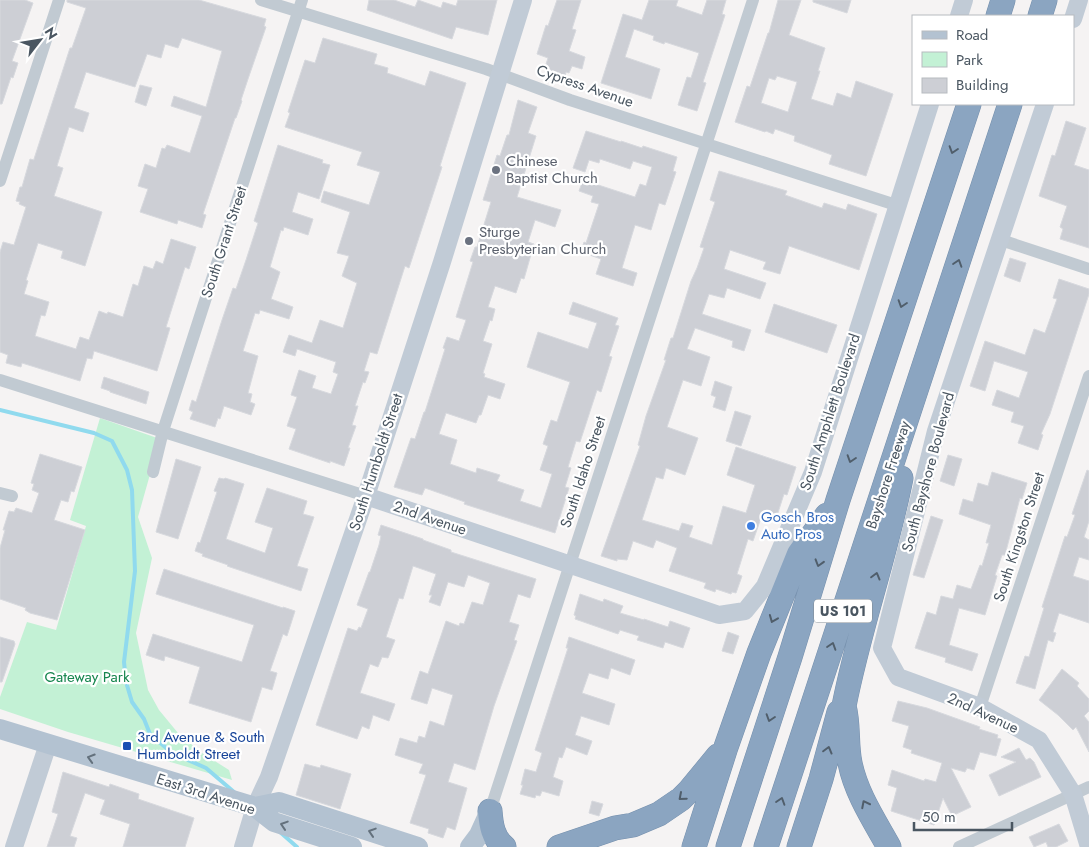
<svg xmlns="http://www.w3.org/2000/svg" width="1089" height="847" font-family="Jost,sans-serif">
  <rect width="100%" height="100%" fill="#f5f3f3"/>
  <path fill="#c3f1d5" d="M100 418 160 439 138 517 152 558 136 633 148 690 159 710 178 733 202 753 229 770 232 780 68 732 0 709V697L27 622 56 630 86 526 70 520Z"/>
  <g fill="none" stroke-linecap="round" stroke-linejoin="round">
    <path stroke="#90daee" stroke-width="4" d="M0 410 94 433 112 441 127 470 132 490 135 571 124 662 126 682 132 702 144 719 150 734 172 753 206 768 234 792
      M280 832 297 847"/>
  </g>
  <path fill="#cdcfd5" stroke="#d7d9de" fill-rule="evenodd" d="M0 0H25L33 3 12 61 18 63 13 78 11 77 2 104H0Z
    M67 0H199L266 19 264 26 266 27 248 79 241 100 242 101 236 118H235L203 214 206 215 202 228 178 220 177 224 140 212 148 189 138 186 145 164 156 168 162 148 165 149 167 145 190 153 202 116 171 106 174 96 206 107 222 51 182 38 178 48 165 44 161 58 147 54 135 87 86 72 74 108 89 113 83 132 69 127 57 166 63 168 54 196 102 212 85 266 61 258 63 251 38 243 26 280 28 281 24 294 49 302 45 316 41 315 35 336 76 349 80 337 89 340 99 311 107 314 108 312 123 317 133 284 138 286 144 266 153 269 156 261 163 264 171 239 196 247 189 269 185 267 166 327 170 328 157 371 94 351 92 359 87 358 80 381 22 363 21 367 6 363 8 355 0 352V252L3 242 14 245 26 207 19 204 20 202 16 201 20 187H22L30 159 34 160V159L70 48H72L86 8 67 2Z
    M369 0H394L415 7 418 0 441 8 443 2 456 6 458 0H497L488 35 456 27 452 39 367 10Z
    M557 0H581L572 29 576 30 569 51 585 57 582 69 572 66 569 73 566 72 565 77 548 71 549 68 545 67 548 58 537 54 546 25 548 26Z
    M649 0H678L676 6 702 15 707 0H726L722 14 725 15 703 82 706 83 697 111 678 105 687 77 691 78 699 53 665 42 664 44 653 40 654 36 634 29 625 57 660 69 651 99 601 83 623 14 642 20Z
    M778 0H801L789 35 825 48 818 71H820L811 99 833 106 837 93 851 98 856 81 893 94 866 176 829 164 832 155 794 141 795 136 775 129 773 134 766 131 765 132 735 122 747 86 750 87 768 33H769ZM777 76 797 82 788 112 761 103 769 78 775 80Z
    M813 0H851L847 13 813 2Z
    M323 38 377 54 374 64 388 68 387 73 425 86 430 71 466 83 440 166 442 167 409 268 405 266 377 354 370 352 364 371 369 372 365 383 363 382 355 406H358L352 425 356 426 348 448H350L344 466 330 461V463L289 449 296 429 287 426 297 397 291 395 299 370 316 376 312 388 331 394 338 374 333 372 336 362 297 349 295 356 283 352 289 335 312 343 320 320 343 328 357 283 342 276 349 256 337 253 350 212 321 202 324 191 369 205 380 172 357 165 362 152 285 127 290 113 288 112 305 60 315 63Z
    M140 85 152 88 146 106 135 102Z
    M518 100 537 107 528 133 536 136 517 197 561 210 555 227 535 220 528 242 534 244 524 279 521 278 516 293 495 286 488 307 495 309 492 321 490 320 483 341 492 344 483 373 485 374 484 377 505 384 500 399 488 395 481 415H479L476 423 446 413 439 434 457 440 450 464 476 473 477 468 500 475 497 481 524 490 520 501 541 508 552 474 540 470 548 446 543 444 551 420 557 422 570 382 527 367 538 332 588 349 597 323 569 314 573 302 618 318 615 325 619 326 609 356 612 357 601 392 597 390 580 442 576 441 568 467 571 468 565 487 569 488 555 533 464 504 465 502 425 488 422 495 394 487 411 438 415 439 424 412H425L445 349 443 348 447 337 459 341 466 320 456 317 473 262 470 261 475 247H477L491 202 483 200 497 155 500 156 507 135H509Z
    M1066 121 1086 128 1074 165 1089 170V248L1060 239 1063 229 1060 227 1067 206 1039 196 1052 155 1055 156Z
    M586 131 621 142V141L642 148 643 146 677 157 673 171 676 172 665 205 659 203 651 230 635 225 622 268 637 273 633 286 596 274 601 259 581 252 584 242 586 243 599 204 591 202 593 196 579 191 583 180 635 197 640 184 646 186 652 167 633 161 630 169 600 159 599 163 589 160 585 172 573 168Z
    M278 145 323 160 322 163 330 165 319 199 298 192 292 212 313 219 308 235 284 227 283 231 281 230 270 267 280 272 271 299 293 307 289 319 260 310 259 314 255 313 243 351 258 356 248 393 252 394 250 402 255 404 251 415 224 406 220 419 218 418 215 427 190 419 193 412 189 410 192 400 196 402 222 320 233 288 236 289 246 260 258 223 254 221Z
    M719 171 787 191 785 195 822 208 824 203 846 210 848 204 877 214 859 270 789 246 780 274 763 269 766 262 730 250 724 269 766 283 760 299 727 288 724 298 709 294 702 314 751 330 744 351 732 347 733 341 695 328 687 349 710 357 701 386 683 380 667 427 698 438 685 475 666 468 663 479 656 477 642 520 679 531 682 523 693 526 689 537 712 545 723 506 746 513 755 485 727 475 736 447 796 467 787 495 784 494 775 522 761 518 753 541 748 539 737 574 742 576 736 593 732 592 731 594 716 589 715 592 704 588 706 583 669 571 677 548 656 540 653 548 633 541 627 560 617 559V561L601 556 640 446 638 445 646 416 666 360H664L671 338H673L691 281 697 268 704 248 700 247 715 202 710 200Z
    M1010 258 1026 263 1020 282 1004 276Z
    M1059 279 1089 289V294L1050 414 1041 434 1043 435 1038 450 1018 443 1024 426 1011 422 1014 412 992 405 997 390 1019 398 1028 372 994 361 985 391 970 386 985 341 1025 355 1034 329 1045 333 1057 299 1053 298Z
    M774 304 837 325 827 353 765 332Z
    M104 377 149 392 146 404 110 392V391L101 388Z
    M715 381 732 387 725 411 713 407 716 397 711 395Z
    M735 411 751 416 741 446 726 441Z
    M40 454 82 467 74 492 71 491 68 502 61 500 54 520 85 530 57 620 30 613 25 610 26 608 0 599V548L5 530H3L9 511 14 512 16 508 32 513 39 493 32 490 34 484 31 483Z
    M948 455 962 459 954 486 940 481Z
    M176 459 201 467 178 539 156 532Z
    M1087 470 1089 471V521L1084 537 1089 540V560L1079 557 1073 576 1089 581V623L1059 613 1053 632 1056 633 1053 642 1048 640 1035 689 1016 683 1025 656 1029 657 1044 608 1042 607 1065 536 1067 537 1075 515 1072 514Z
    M992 472 1027 483 1022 499 1020 498 1005 555H1002L995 575 997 576 985 615 959 608 949 645 978 654 972 671 945 662 946 658 915 648 927 612 936 615 941 596 953 599 957 585 971 589 980 565 982 566 989 543H986L991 525 959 514 963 499 973 502 978 483 988 486Z
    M219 478 224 479 225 478 244 484 226 539 265 553 273 528 255 522 267 488 307 501 303 514 314 517 297 566 308 569 301 591 227 566 228 565 202 556 203 554 195 551 198 542 200 543 217 492 214 491Z
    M931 516 943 520 924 578 913 575Z
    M381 525 423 539V540L451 550V552L536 579 530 598 518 594 509 622 519 625 514 640 517 641 494 706 475 770 454 763 448 782 467 788 455 830 447 827 443 838 428 833 429 829 410 823 426 775 419 773 423 764 395 755 400 738 417 743 419 736 425 738 430 721 444 726 453 695 432 688 427 704 411 699 420 671 428 674 446 621 459 626 460 623 464 624 472 602 483 605 490 583 468 575 464 587 448 582 440 606 429 602 432 595H429L436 574 413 566 403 599 399 598 386 637 395 640 388 658 382 657 378 667 370 664 360 693 395 704 389 721 373 715 369 729 362 726 357 739 316 725 348 628 357 631 359 627 361 628 368 609 357 605 369 572H370L379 545 381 536 378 535Z
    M164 569 283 608V607L295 611 287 636 283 634 270 671 277 673 272 690 262 687 251 722 189 703 200 667 165 656 164 661 146 655 153 634 242 662 254 625 156 594Z
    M580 594 603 602 604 599 623 606 620 613 644 620V619L668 627 670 621 690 628 683 648 665 642 663 648 637 640 639 636 620 630 618 634 575 619 576 616 574 615Z
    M728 632 739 636 733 654 722 651Z
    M0 637 14 641 15 644 2 682H0Z
    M569 637 635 660 630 675 611 668 608 679 589 673 582 693 615 704 609 725 581 716 575 735 592 741 587 755 566 747 562 758 559 757 553 777 563 781 559 796 542 791 540 796 536 795 535 798 520 794 523 785H521L525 769 536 772 542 753 535 750 568 648H566Z
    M1062 669 1079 683 1077 686 1089 699V711L1084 716 1089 722V752L1076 727 1073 730 1058 715 1039 700Z
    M898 701 927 708 980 727 979 729 998 735 997 738 1001 739 996 756 980 752 974 770 967 768 965 772 951 768 971 807 952 816 943 798 934 825 891 811 897 788 888 785 892 770 924 781 925 779 936 782 942 763 911 753 912 750 903 747 909 726 892 721Z
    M1019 748 1026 760 1030 758 1034 762 1041 777 999 796 989 775 1016 762 1001 757Z
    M305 764 320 768 321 765 351 774 340 809 296 795Z
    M63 772 109 787 110 784 139 794 138 799 194 818 185 847H123L130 824 100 814 105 800 85 793 70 836 77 838 74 847H47L58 814 52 812Z
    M592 801 603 804 599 816 589 813Z
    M1059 824 1068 841 1056 847H1048L1046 842 1034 847 1029 837Z"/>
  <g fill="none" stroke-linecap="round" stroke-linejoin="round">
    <g stroke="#7690ad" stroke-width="25">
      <path id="highway" d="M998 16 1003 0
        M1040 16 1045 0
        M490 811C491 825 493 838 504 847
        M559 847 615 828 633 825 659 814 681 799 690 790 718 756
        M694 847 726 747 759 653 799 554 827 515
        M728 847 790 657 838 500 969 104
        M766 847 1010 104
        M799 847 821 779 839 712
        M889 847C874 820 856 793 850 763 846 744 849 724 844 706 859 629 886 555 901 478"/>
    </g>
    <path stroke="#c1cad2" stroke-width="12" d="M261 0 486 69 570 100 896 205
      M0 181 59 0
      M1001 240 1089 269
      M0 380 366 496
      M153 472 163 431 302 0
      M0 493 12 496
      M980 707 1089 376
      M490 811 753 0
      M959 847 1089 787"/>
    <path stroke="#c1cbd6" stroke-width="18" d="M959 16 964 0
      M1073 19 1079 0
      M1045 104 936 431 882 648 898 677 980 707 1039 740 1073 794 1089 847
      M366 496 719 615 745 611 765 586 813 472 930 104
      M14 847 48 744
      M243 847 255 807 269 777 366 496 442 262 523 0"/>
    <path stroke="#b3c2d1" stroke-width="20" d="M0 729 255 807 274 822 352 847
      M255 807 279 802 418 847
      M470 847 479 835 490 811"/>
    <use href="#highway" stroke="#8ba5c1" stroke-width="24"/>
  </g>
  <defs><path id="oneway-chevron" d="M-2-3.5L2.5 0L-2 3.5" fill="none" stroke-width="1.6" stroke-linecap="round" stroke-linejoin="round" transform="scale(1.25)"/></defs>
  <g stroke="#505e6b">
    <use href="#oneway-chevron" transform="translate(953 150) rotate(108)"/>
    <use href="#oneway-chevron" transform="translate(958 263) rotate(-72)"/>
    <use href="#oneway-chevron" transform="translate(902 304) rotate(108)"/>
    <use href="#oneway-chevron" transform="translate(851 459) rotate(108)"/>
    <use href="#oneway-chevron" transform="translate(819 563) rotate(107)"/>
    <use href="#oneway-chevron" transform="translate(876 576) rotate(-75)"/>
    <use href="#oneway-chevron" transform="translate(773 619) rotate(112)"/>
    <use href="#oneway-chevron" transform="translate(832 646) rotate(-72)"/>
    <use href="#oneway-chevron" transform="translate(770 718) rotate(108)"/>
    <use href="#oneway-chevron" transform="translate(828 750) rotate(-75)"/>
    <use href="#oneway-chevron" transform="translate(682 797) rotate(139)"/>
    <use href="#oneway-chevron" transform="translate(781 801) rotate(-72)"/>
    <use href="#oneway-chevron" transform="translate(865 804) rotate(-117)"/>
  </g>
  <g stroke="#64717d">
    <use href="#oneway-chevron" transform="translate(91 758) rotate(-163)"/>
    <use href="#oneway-chevron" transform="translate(284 825) rotate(-162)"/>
    <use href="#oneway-chevron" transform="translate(372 832) rotate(-162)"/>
  </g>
  <g fill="#6b7280" stroke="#fff" stroke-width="2">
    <circle cx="496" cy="170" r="5"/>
    <circle cx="469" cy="241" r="5"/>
  </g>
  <circle fill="#3f7fe0" stroke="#fff" stroke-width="2" cx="751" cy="526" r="5"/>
  <rect fill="#1a4fb4" stroke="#fff" stroke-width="2" x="122" y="741" width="10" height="10" rx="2.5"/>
  <g text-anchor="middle" stroke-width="4.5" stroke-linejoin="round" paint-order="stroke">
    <rect fill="#fff" stroke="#808990" stroke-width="1" x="814" y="599.5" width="58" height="23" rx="4"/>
    <g font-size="14" font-weight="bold" fill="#4a5661">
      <text x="843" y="616">US 101</text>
    </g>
    <g font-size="15" fill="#4a5661" stroke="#fff">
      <text transform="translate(585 86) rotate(19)" y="5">Cypress Avenue</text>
      <text transform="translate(224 242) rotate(-72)" y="5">South Grant Street</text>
      <text transform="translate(830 412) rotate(-72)" y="5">South Amphlett Boulevard</text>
      <text transform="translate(376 462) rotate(-72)" y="5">South Humboldt Street</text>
      <text transform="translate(583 472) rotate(-72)" y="5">South Idaho Street</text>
      <text transform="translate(928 472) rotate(-75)" y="5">South Bayshore Boulevard</text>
      <text transform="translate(888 475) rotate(-72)" y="5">Bayshore Freeway</text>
      <text transform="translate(430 518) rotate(19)" y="5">2nd Avenue</text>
      <text transform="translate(1019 537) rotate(-72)" y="5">South Kingston Street</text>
      <text transform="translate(983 713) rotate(25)" y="5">2nd Avenue</text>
      <text transform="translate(206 794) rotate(18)" y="5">East 3rd Avenue</text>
    </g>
    <g font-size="15" fill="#5b616d" stroke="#fff" text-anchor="start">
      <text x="506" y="166">Chinese<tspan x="506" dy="17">Baptist Church</tspan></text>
      <text x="479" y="237">Sturge<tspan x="479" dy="17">Presbyterian Church</tspan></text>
    </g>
    <g font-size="15" fill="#366cbe" stroke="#fff" text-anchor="start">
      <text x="761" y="522">Gosch Bros<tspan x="761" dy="17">Auto Pros</tspan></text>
    </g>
    <g font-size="15" fill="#17864f" stroke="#fff">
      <text x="87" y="682">Gateway Park</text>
    </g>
    <g font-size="15" fill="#164399" stroke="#fff" text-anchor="start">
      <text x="137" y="742">3rd Avenue &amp; South<tspan x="137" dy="17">Humboldt Street</tspan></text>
    </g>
  </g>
  <rect x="912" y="15" width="162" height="90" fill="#ffffff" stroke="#b7bbc0"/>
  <rect x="922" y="31" width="25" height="8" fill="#b3c2d1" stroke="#b7bbc0"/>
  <text x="956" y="40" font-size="15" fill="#4a5661">Road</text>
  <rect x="922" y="52" width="25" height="15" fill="#c3f1d5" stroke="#b7bbc0"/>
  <text x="956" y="65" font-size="15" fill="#4a5661">Park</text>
  <rect x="922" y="78" width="25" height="15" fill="#cdcfd5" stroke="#b7bbc0"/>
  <text x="956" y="90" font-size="15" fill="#4a5661">Building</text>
  <g transform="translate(40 40) rotate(59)" stroke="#ffffff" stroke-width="4" paint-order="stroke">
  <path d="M0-4L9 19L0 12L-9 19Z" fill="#4a5661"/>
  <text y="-8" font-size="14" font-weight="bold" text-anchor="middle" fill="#4a5661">N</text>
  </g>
  <path d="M914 822v8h98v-8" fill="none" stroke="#4a5661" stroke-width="2.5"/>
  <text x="922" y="822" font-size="15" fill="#4a5661" stroke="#ffffff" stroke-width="4" paint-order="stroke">50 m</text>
</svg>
